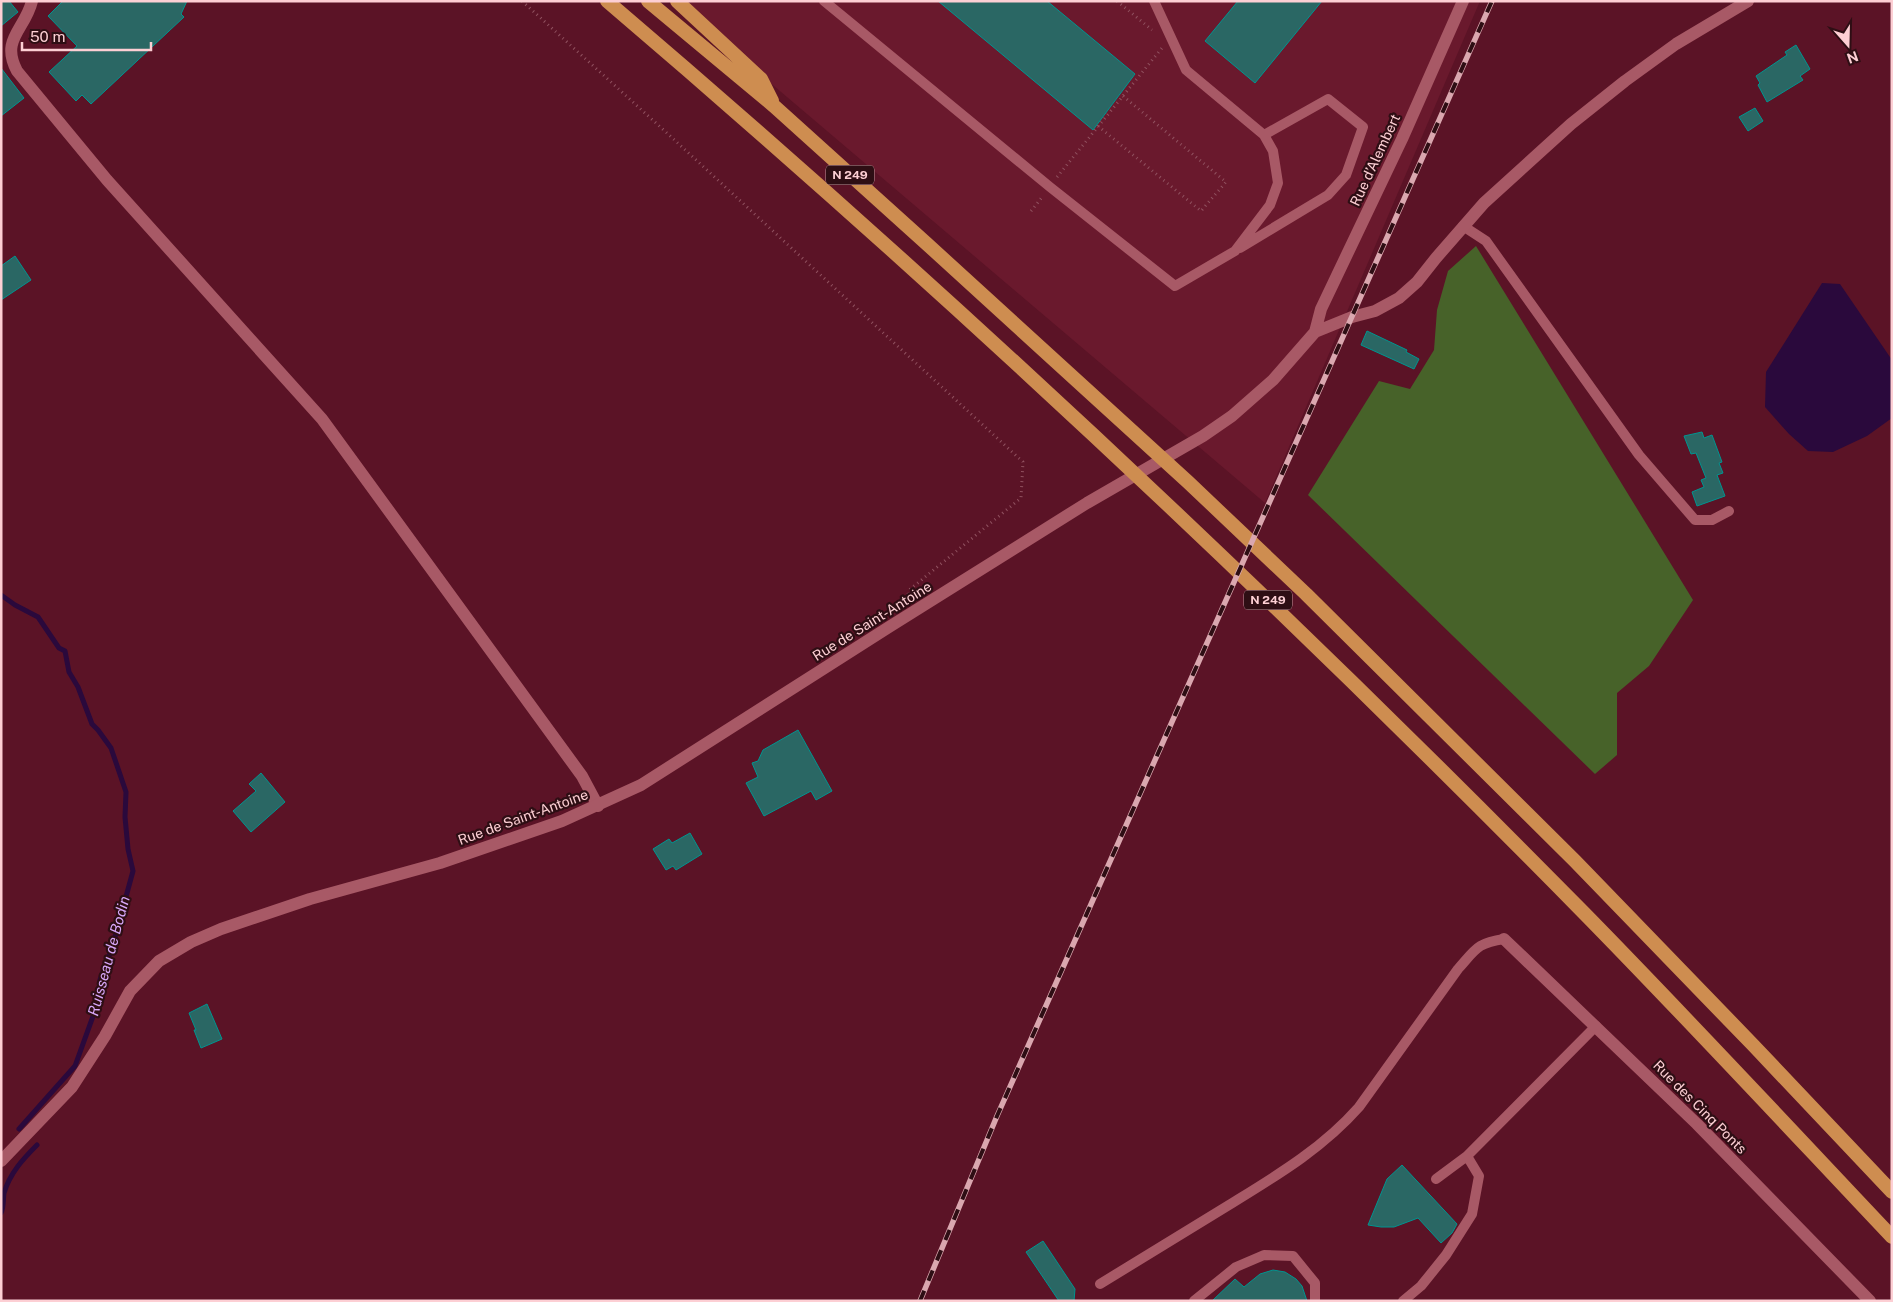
<svg xmlns="http://www.w3.org/2000/svg" width="1893" height="1302" font-family="'Public Sans',sans-serif">
  <rect width="100%" height="100%" fill="#5b1326"/>
  <path fill="#6a192d" d="M674 1H1480L1265 503Z"/>
  <path fill="#476229" d="M1476 246 1693 600 1649 666 1617 693V755L1595 774 1308 495 1379 381 1410 389 1434 350 1437 310 1448 271Z"/>
  <path fill="#2a093c" d="M1822 283 1840 284 1892 360V418L1867 436 1833 452 1808 451 1789 434 1765 407 1766 372Z"/>
  <g fill="none" stroke-linecap="round" stroke-linejoin="round">
    <path stroke="#2a093c" stroke-width="5" d="M1 595 15 605 38 617 59 648 65 651 69 672 78 687 92 724 98 730 111 748 126 792 125 817 128 849 133 871 112 948 100 980 102 986 96 1000V1008L75 1066 19 1129
      M1 1213C4 1207 3 1200 4 1193 10 1173 23 1159 37 1145"/>
  </g>
  <path fill="#2a6764" stroke="#009590" d="M1 1H9L18 12 1 26Z
    M63 1H187L181 14 184 17 91 104 82 95 76 101 49 72 77 46 48 16Z
    M938 1H1047L1135 74 1093 130Z
    M1238 1H1322L1255 83 1205 41Z
    M1796 45 1810 69 1800 76 1803 80 1767 102 1758 85 1760 83 1756 76 1787 55 1785 52Z
    M1 68 24 98 1 116Z
    M1755 108 1763 121 1748 131 1739 117Z
    M15 256 31 280 1 300V266Z
    M1367 331 1407 350 1406 352 1419 359 1414 369 1361 345Z
    M1702 432 1704 438 1712 435 1722 462 1719 463 1723 473 1717 475 1725 496 1697 506 1692 492 1704 487 1701 480 1706 478 1696 453 1691 454 1684 436Z
    M798 730 832 791 816 800 811 791 764 816 746 783 758 777 752 763 758 761 763 750Z
    M261 773 285 802 251 832 233 811 256 791 249 784Z
    M690 833 702 854 676 870 673 866 666 870 653 849 669 839 672 843Z
    M207 1004 222 1039 201 1048 194 1030H196L189 1013Z
    M1402 1165 1457 1224 1452 1233 1441 1243 1418 1218 1394 1227H1381L1368 1225 1387 1179Z
    M1043 1241 1075 1289 1074 1301H1059L1026 1252Z
    M1273 1270 1285 1272 1296 1279 1302 1286 1307 1301H1212L1235 1279 1244 1287 1260 1274Z"/>
  <g fill="none" stroke-linecap="round" stroke-linejoin="round">
    <path stroke="#915260" stroke-width="3" stroke-dasharray="1 4" stroke-linecap="butt" d="M522 1 668 134 1023 462 1021 498 908 591 909 599
      M1117 1 1152 30
      M1098 126 1201 211 1226 182 1123 96
      M1057 177 1162 48
      M1031 211 1043 196"/>
    <path stroke="#a85966" stroke-width="10" d="M824 1 1050 187 1175 286 1235 251 1270 205 1278 183 1273 151 1264 135 1186 70 1154 1
      M1463 226 1486 241 1639 455 1695 520H1712L1729 511
      M1240 248 1328 195 1346 175 1363 127 1328 99 1264 135
      M1467 1156 1596 1026
      M1100 1284C1143 1258 1186 1231 1229 1205 1276 1176 1322 1149 1359 1107L1458 969C1476 949 1477 943 1504 939
      M1194 1301 1236 1267 1264 1255 1293 1256 1315 1283V1301
      M1403 1301 1421 1286 1446 1255 1472 1214 1479 1176 1467 1156 1436 1179"/>
    <path stroke="#a85966" stroke-width="12" d="M32 1C25 30 0 39 17 71L107 180 322 419 582 776 598 806
      M1504 939 1697 1124 1870 1301"/>
    <path stroke="#a85966" stroke-width="12" d="M1315 332 1321 309 1402 139 1463 1
      M1 1161 72 1087 105 1036 130 991 159 961 191 942 221 929 310 899 440 863 562 821 641 785 889 627 1087 503 1203 436 1232 416 1273 380 1315 332 1352 317 1375 311 1399 298 1417 282 1436 258 1484 203 1571 124 1625 81 1676 44 1748 1"/>
    <path stroke="#ce8d50" stroke-width="14" d="M607 1C946 290 1271 595 1583 912 1688 1019 1789 1128 1892 1237
      M648 1 774 106 927 244 1188 482 1306 594 1575 861 1754 1046 1892 1192
      M677 1 761 79 772 101"/>
    <g stroke="#daa7af" stroke-width="5.5">
      <path id="rail" d="M920 1301 997 1116 1492 1"/>
    </g>
    <use href="#rail" stroke="#2e0e14" stroke-width="4" stroke-dasharray="11" stroke-linecap="butt"/>
  </g>
  <g text-anchor="middle" stroke-width="4.5" stroke-linejoin="round" paint-order="stroke">
    <g fill="#2e0e14" stroke="#bf959a" stroke-width="1">
      <rect x="826" y="165.5" width="48" height="19" rx="4"/>
      <rect x="1244" y="590.5" width="48" height="19" rx="4"/>
    </g>
    <g font-size="12" font-weight="bold" fill="#fdcfd4">
      <text x="850" y="179">N 249</text>
      <text x="1268" y="604">N 249</text>
    </g>
    <g font-size="14" fill="#fdcfd4" stroke="#2e0e14">
      <text transform="translate(1375 160) rotate(-65)" y="5">Rue d’Alembert</text>
      <text transform="translate(872 621) rotate(-32)" y="5">Rue de Saint-Antoine</text>
      <text transform="translate(523 817) rotate(-20)" y="5">Rue de Saint-Antoine</text>
      <text transform="translate(1700 1107) rotate(45)" y="5">Rue des Cinq Ponts</text>
    </g>
    <g font-size="15" font-style="italic" fill="#d8a8fa" stroke="#2e0e14">
      <text transform="translate(109 956) rotate(-75)" y="5">Ruisseau de Bodin</text>
    </g>
  </g>
  <rect width="1893" height="1302" fill="none" stroke="#fdcfd4" stroke-width="5"/>
  <g transform="translate(1848 45) rotate(160)" stroke="#2e0e14" stroke-width="4" paint-order="stroke">
  <path d="M0-4L9 19L0 12L-9 19Z" fill="#fdcfd4"/>
  <text y="-8" font-size="14" font-weight="bold" text-anchor="middle" fill="#fdcfd4">N</text>
  </g>
  <path d="M22 42v8h129v-8" fill="none" stroke="#fdcfd4" stroke-width="2.5"/>
  <text x="30" y="42" font-size="15" fill="#fdcfd4" stroke="#2e0e14" stroke-width="4" paint-order="stroke">50 m</text>
</svg>
